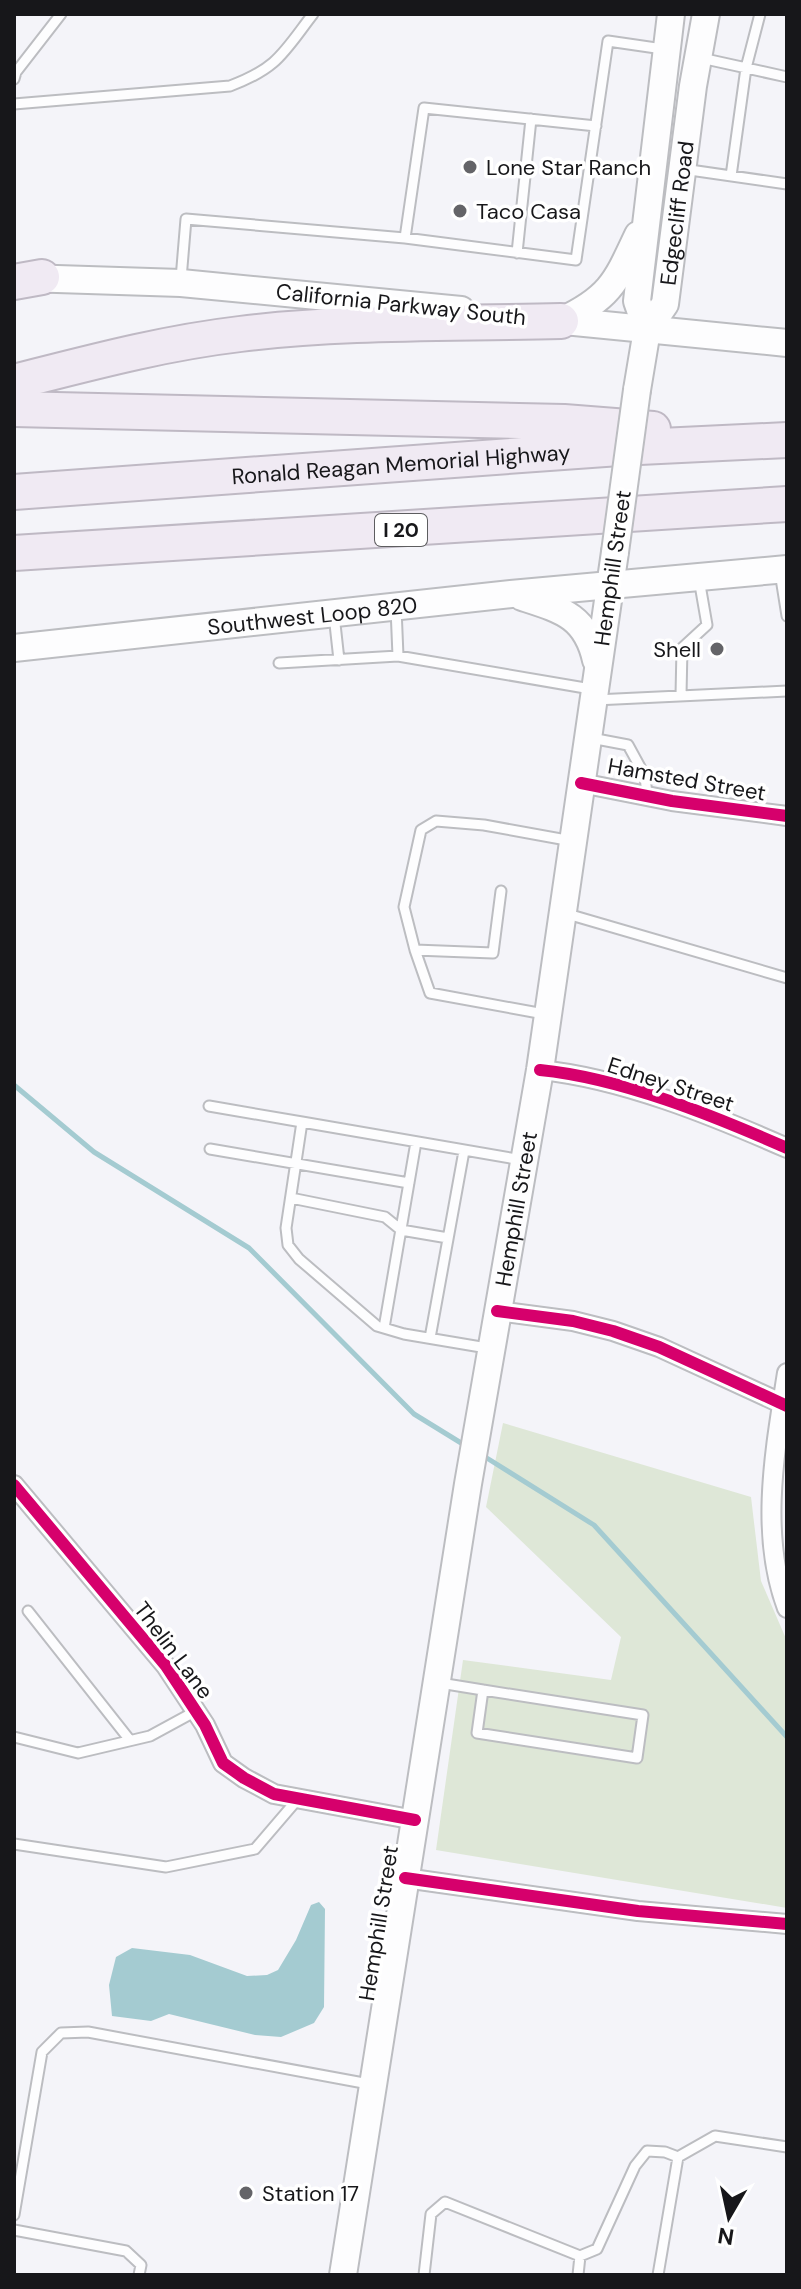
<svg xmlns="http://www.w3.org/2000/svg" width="801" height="2289" font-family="'DM Sans',sans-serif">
  <rect width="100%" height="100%" fill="#f4f4f9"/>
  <path fill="#dee7d7" d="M503 1423 751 1497 761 1581 787 1641V1908L436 1850 463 1660 611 1680 621 1637 486 1507Z"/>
  <path fill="#a4cbd1" d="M319 1902 325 1909 324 2007 314 2023 281 2037 255 2035 169 2014 151 2021 112 2016 109 1985 116 1957 132 1948 190 1955 247 1976 267 1975 278 1970 296 1940 311 1905Z"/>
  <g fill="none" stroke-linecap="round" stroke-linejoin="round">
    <path stroke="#a4cbd1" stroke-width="5" d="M14 1085 94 1152 249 1248 414 1414 466 1446
      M482 1455 594 1525 787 1737"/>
    <g stroke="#bcbdc1" stroke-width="13">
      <path id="service" d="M701 58 787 77
        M14 79 16 72 61 14
        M14 104 230 86C278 68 283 53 313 14
        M683 169 787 184
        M731 176 746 68 760 14
        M405 238 424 108 596 126
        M517 253 531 119
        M181 279 186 219 405 238 576 260 608 41 663 49
        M780 572 787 616
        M396 608 398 656
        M334 615 339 660
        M279 663 398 656 591 689
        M681 695 682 648 707 625 699 579
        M595 700 787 691
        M591 738 628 745 645 776 647 795
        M564 913 787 978
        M415 950 493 953 501 891
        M544 1014 430 993 415 950 404 907 421 830 436 821 484 825 572 841
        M209 1106 302 1122
        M210 1149 409 1183
        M291 1198 385 1217 401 1230 448 1238
        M384 1328 416 1142
        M430 1338 464 1151
        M487 1348 404 1334 377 1326 299 1259 288 1245 286 1228 302 1122 522 1160
        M28 1611 129 1739
        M440 1683 483 1690 477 1733 637 1758 643 1715 483 1690
        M14 1737 78 1753 150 1736 196 1711
        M14 1844 166 1867 255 1849 297 1800
        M14 2215 42 2052 61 2033 88 2032 369 2084
        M14 2230 126 2251 141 2265 139 2275
        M424 2275 431 2214 445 2202 580 2256 597 2249 635 2166 647 2151 665 2152 678 2157
        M578 2275 580 2256
        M658 2275 678 2157 715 2136 787 2147"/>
    </g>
    <g stroke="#bcbdc1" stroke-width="22">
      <path id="minor" d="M581 783 672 801 787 816
        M540 1070C621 1078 712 1115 787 1148
        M497 1311 573 1321 613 1331 659 1347 787 1406
        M787 1373C775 1450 759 1534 787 1608
        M14 1485 166 1666 205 1725 223 1763 244 1778 274 1794 415 1820
        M405 1878 638 1911 787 1924"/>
    </g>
    <g stroke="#bcbdc1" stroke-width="30">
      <g id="secondary">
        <path d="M26 278 181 283 461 310"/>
        <path d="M544 319 787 343"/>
        <path d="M561 321C610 298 616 282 638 235"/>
        <path d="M647 330 637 301 671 14"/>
        <path id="s1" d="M637 390 647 330 665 304 693 86 706 14"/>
        <path d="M522 597C562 610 586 616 596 660"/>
        <path id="s2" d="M14 648 511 594 787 569"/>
        <path id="s3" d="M343 2275 468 1484 540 1070 615 552"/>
      </g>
    </g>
    <g stroke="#bfb9c4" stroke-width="38">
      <g id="motorway">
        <path d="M14 282 42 277"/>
        <path d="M14 382C89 363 163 343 240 334 346 321 454 324 561 321"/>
        <path d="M14 409 564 422 653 429"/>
        <path id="s4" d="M14 492 619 448 787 440"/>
        <path d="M14 553 787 504"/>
      </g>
    </g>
    <use href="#service" stroke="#fdfdfe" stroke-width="9"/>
    <use href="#minor" stroke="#fdfdfe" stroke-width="18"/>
    <use href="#secondary" stroke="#fdfdfe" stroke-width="26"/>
    <use href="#motorway" stroke="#f0eaf3" stroke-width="34"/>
    <g stroke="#bcbdc1" stroke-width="30" stroke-linecap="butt">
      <path id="secondary-bridge" d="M615 552 637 390"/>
    </g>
    <use href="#secondary-bridge" stroke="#fdfdfe" stroke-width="26"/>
    <g stroke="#fff" stroke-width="17">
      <path id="cycleway" d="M581 783 672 801 787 816
        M540 1070C621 1078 712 1115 787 1148
        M497 1311 573 1321 613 1331 659 1347 787 1406
        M14 1485 166 1666 205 1725 223 1763 244 1778 274 1794 415 1820
        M405 1878 638 1911 787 1924"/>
    </g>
    <use href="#cycleway" stroke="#d6006c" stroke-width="12"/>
  </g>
  <g fill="#646468" stroke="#fff" stroke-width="3">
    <circle cx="470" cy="167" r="8"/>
    <circle cx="460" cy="211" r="8"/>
    <circle cx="717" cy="649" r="8"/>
    <circle cx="246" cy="2193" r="8"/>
  </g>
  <g text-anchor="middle" stroke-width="7" stroke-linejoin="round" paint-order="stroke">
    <rect fill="#fff" stroke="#5d5d5f" stroke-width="2" x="375" y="514" width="52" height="32" rx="6"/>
    <g font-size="20" font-weight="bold" fill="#17171a">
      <text x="401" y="537">I 20</text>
    </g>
    <g font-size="22" fill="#17171a" stroke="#fff" text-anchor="start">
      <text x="486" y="175">Lone Star Ranch</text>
      <text x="476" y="219">Taco Casa</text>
      <text x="701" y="657" text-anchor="end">Shell</text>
      <text x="262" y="2201">Station 17</text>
    </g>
    <g font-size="22" fill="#17171a" stroke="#fff">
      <text dy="8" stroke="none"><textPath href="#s1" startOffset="184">Edgecliff Road</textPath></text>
      <text transform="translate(401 304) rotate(6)" y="8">California Parkway South</text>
      <text dy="8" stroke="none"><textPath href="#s4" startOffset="388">Ronald Reagan Memorial Highway</textPath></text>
      <text transform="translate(612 568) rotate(-82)" y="8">Hemphill Street</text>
      <text dy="8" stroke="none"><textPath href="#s2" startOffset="300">Southwest Loop 820</textPath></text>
      <text transform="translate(687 779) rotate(10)" y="8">Hamsted Street</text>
      <text transform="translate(671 1084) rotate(18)" y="8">Edney Street</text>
      <text dy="8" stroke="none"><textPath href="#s3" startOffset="1080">Hemphill Street</textPath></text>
      <text transform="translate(174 1650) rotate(53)" y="8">Thelin Lane</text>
      <text transform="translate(378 1923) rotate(-81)" y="8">Hemphill Street</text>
    </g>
  </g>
  <rect width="801" height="2289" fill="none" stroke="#17171a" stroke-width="32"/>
  <g transform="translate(729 2217) rotate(189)" stroke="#ffffff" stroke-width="6" paint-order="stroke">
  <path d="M0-6L14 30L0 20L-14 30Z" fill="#17171a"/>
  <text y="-12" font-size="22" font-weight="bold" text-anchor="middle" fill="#17171a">N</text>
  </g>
</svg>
